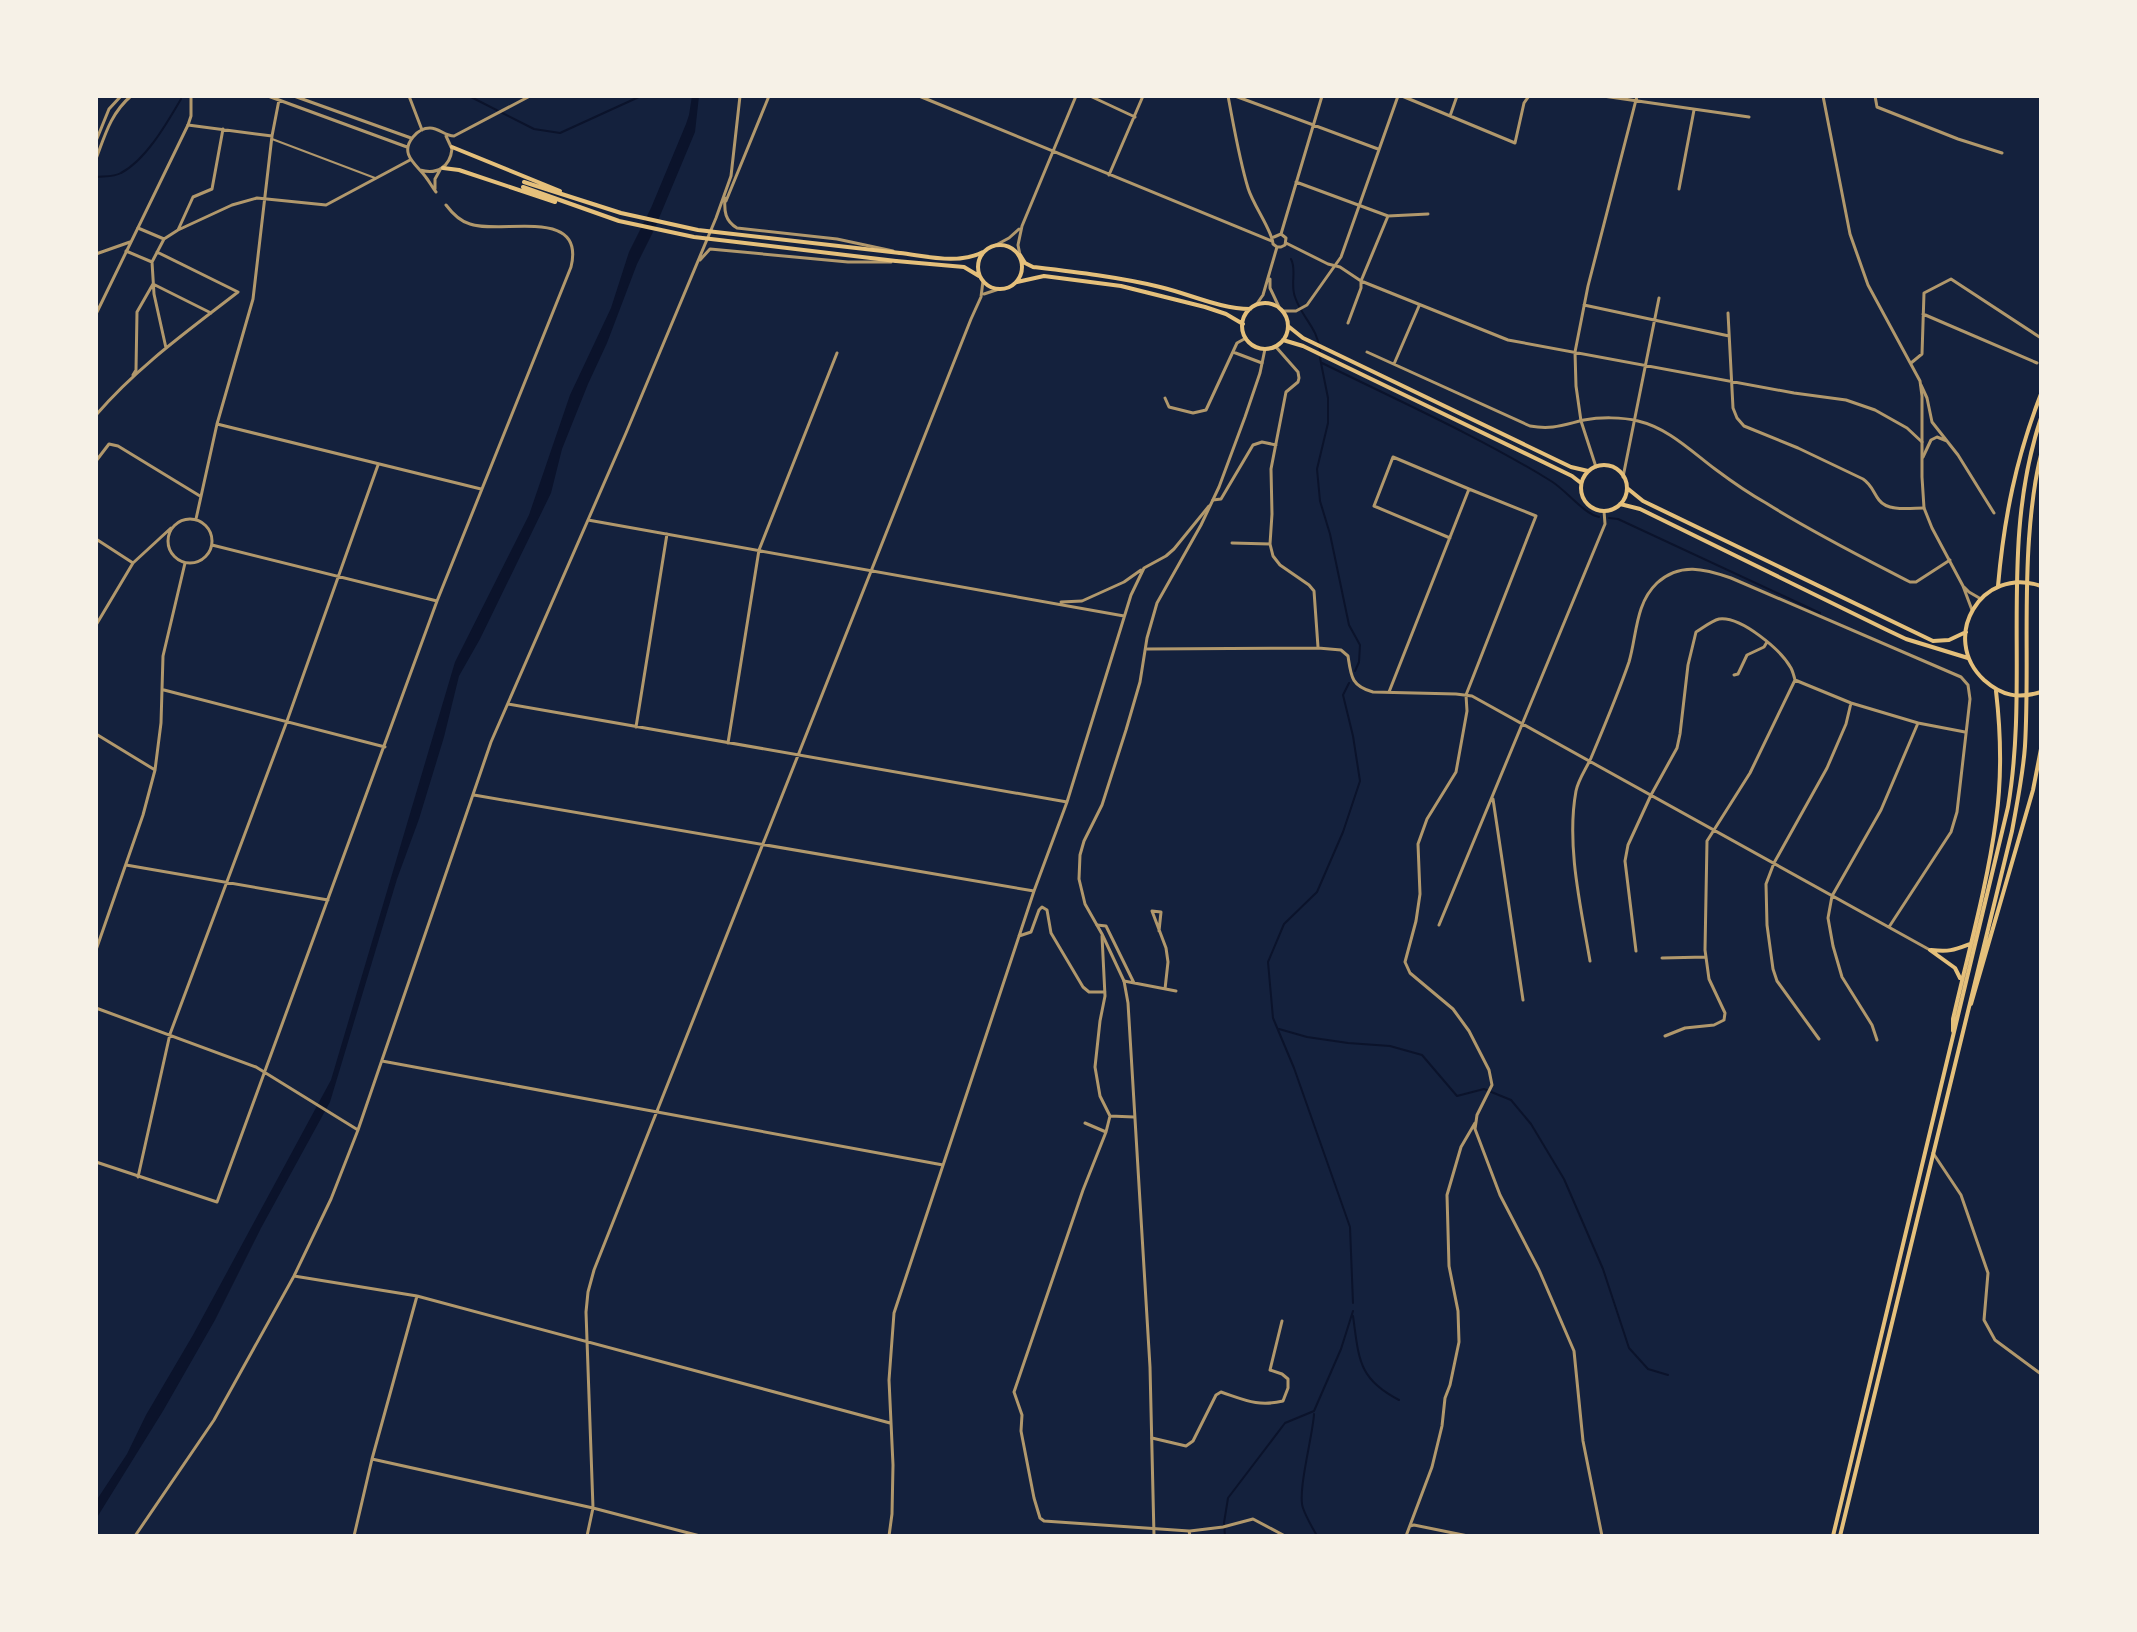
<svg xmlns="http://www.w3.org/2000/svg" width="2137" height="1632" font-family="'Nunito Sans',sans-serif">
  <rect width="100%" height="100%" fill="#14213d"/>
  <path fill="#0b132b" d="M692 96H699L695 132 654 230 637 264 607 343 588 384 562 449 551 493 480 639 459 676 444 737 419 819 397 879 330 1102 261 1228 215 1320 163 1411 96 1519V1501L127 1454 146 1415 193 1335 331 1080 455 662 529 515 570 395 611 308 629 252 651 208 686 124 689 115Z"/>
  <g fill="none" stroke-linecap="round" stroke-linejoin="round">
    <path stroke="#0b132b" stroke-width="2" d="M469 96 534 129 560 133 641 96
      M96 177C104 176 114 177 121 173 146 160 167 123 181 99
      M1291 259C1297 270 1290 284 1295 297 1302 318 1318 328 1320 351
      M1320 358 1328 398V423L1317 469 1320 501 1330 534 1349 625 1360 645 1359 662 1355 671
      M1322 363C1399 401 1478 436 1551 481 1566 490 1584 514 1599 517
      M1609 518 1618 519 1820 613
      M1349 683 1343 695 1353 736 1360 781 1343 832 1317 892 1284 924 1268 962 1273 1018 1294 1068 1350 1227 1353 1303
      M1279 1029 1307 1037 1348 1043 1390 1046 1422 1055 1457 1096 1484 1089 1511 1100 1531 1124 1564 1179 1603 1269 1629 1348 1648 1369 1668 1375
      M1353 1316C1359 1359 1358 1379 1399 1400
      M1314 1414C1313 1435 1297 1492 1303 1508 1306 1517 1312 1527 1317 1536
      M1225 1536 1224 1523 1228 1498 1285 1423 1314 1411 1341 1349 1353 1311"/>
    <path stroke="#b1986c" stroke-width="2" d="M272 139 375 178"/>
    <path stroke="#b1986c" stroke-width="3" d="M268 96 407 147
      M294 96 411 138
      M409 96 422 130
      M919 96 1272 241
      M1090 96 1135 117
      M1228 96C1234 127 1239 158 1248 188 1253 205 1273 232 1273 244L1277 247
      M1235 96 1378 149
      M1402 96 1515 143 1524 103 1529 96
      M1603 96 1749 117
      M1875 96 1877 107 1958 139 2002 153
      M1450 116 1457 96
      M188 125 272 136
      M96 141 109 109 121 96
      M96 159C105 135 111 113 131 96
      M420 170C437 175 450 167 452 149L446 136
      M1109 175 1143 96
      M1296 182 1388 216 1428 214
      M435 189V179L440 170
      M1679 189 1694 110
      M436 192C432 187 429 181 425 176 416 164 399 154 413 137 417 132 423 128 430 128 439 128 445 136 454 136L530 96
      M725 198C724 211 725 221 737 228L837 239 893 251
      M726 201 769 96
      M138 228 164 239
      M178 230 193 197 212 189 223 129
      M1281 234 1322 96
      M1274 237 1281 234 1286 238 1285 245 1281 247H1277
      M1286 243 1328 264 1340 267 1361 281 1508 340 1794 393 1846 400 1875 410 1907 428 1922 442
      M996 245 1009 238 1019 229
      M126 251 152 262 164 239 178 230 232 205 257 198 326 205 410 160
      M96 254 130 242
      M1020 255 1018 245 1022 226 1076 96
      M700 260 710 249 848 262H891
      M152 262 154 294 166 348
      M1270 279V288L1279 307
      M153 284 211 313
      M984 294 999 289
      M1256 305 1263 295 1277 247
      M1584 305 1729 336
      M1728 313 1733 408 1737 418 1744 426 1798 448 1863 479C1872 485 1873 492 1879 500 1888 512 1911 508 1924 508
      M1923 314 2037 363
      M1348 323 1361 288V281L1388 216
      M1276 347 1298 372 1299 378 1298 382 1286 392 1271 469 1272 514 1270 544 1273 556 1280 565 1309 585 1314 591 1318 647
      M1233 352 1262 363
      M1367 352 1530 426C1552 430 1563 425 1584 420 1600 417 1622 417 1638 421 1668 428 1691 451 1715 469 1731 481 1748 493 1766 503 1812 532 1862 557 1910 582H1916L1950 560
      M1911 363 1922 354 1924 293 1951 279 2041 338
      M1394 364 1419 306
      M133 375 136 370 137 312 153 284
      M1921 385 1927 398 1932 422 1958 455 1994 513
      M1165 398 1169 407 1193 413 1206 410 1237 343 1246 338
      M96 415C137 367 189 330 238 292L157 252
      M217 424 481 489
      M1923 457 1931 440 1937 437 1947 441
      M96 461 109 444 118 446 200 496
      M1596 467 1581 421 1576 386 1575 352 1588 286 1637 96
      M1623 477 1659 298
      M1469 489 1536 516 1466 695 1467 711 1456 772 1427 819 1418 844 1420 894 1416 921 1405 962 1410 973 1453 1009 1469 1031 1489 1070 1492 1085 1477 1115 1475 1129 1500 1195 1539 1270 1574 1351 1583 1441 1602 1536
      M1213 500 1221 499 1253 445 1262 442 1276 445
      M168 541a22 22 0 1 1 44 0a22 22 0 1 1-44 0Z
      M196 519 217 424 253 299 272 136 279 100
      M588 520 1124 616
      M96 539 133 563
      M1232 543 1270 544
      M212 545 437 601
      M1061 602 1082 601 1124 582 1141 570
      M96 625 133 563 171 528
      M1147 649 1318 648 1341 650 1348 656C1351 676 1351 686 1373 692L1456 694 1472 696 1930 950
      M1734 675 1738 674 1747 655 1764 647 1767 642
      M1795 680 1851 703 1918 723 1965 732
      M164 690 385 747
      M1389 692 1469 489 1393 457 1374 506 1450 538
      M508 704 1067 802
      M636 727 667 534
      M96 734 155 770
      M728 743 759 550 837 353
      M474 795 1034 891
      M1493 799 1523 1000
      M126 865 328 900
      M1097 925 1106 926 1134 983
      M1439 925 1605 524 1604 511
      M1159 931 1161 912 1152 911 1166 948 1168 962 1165 989
      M1019 936 1031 932 1039 910 1042 907 1047 910 1051 933 1083 987 1089 992H1105
      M1102 936 1105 996 1100 1021 1095 1067 1100 1096 1110 1116
      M96 950 143 815 155 770 161 723 163 656 185 563
      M1636 951 1625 861 1628 845 1651 795 1677 748 1680 734 1688 665 1696 632C1703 628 1711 621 1719 619 1741 616 1781 650 1791 668 1793 672 1794 676 1795 680L1750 773 1707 841 1705 950 1709 979 1725 1013 1724 1020 1714 1025 1685 1028 1665 1036
      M1662 958 1706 957
      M1590 961C1581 908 1566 845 1576 791 1578 780 1586 769 1591 758 1604 727 1618 694 1629 662 1637 635 1635 604 1657 583 1680 562 1705 569 1731 578L1961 677 1968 685 1970 699 1957 812 1951 832 1889 927
      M1124 981 1176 991
      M96 1008 256 1067 358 1130
      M1819 1039 1777 981 1773 969 1767 925 1766 884 1774 863 1827 768 1846 724 1851 703
      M1877 1040 1872 1025 1842 977 1833 946 1828 918 1832 896 1881 810 1918 723
      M382 1061 943 1165
      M1134 1117 1110 1116 1106 1132 1083 1190 1014 1392 1022 1415 1021 1431 1034 1498 1040 1518 1044 1521 1189 1531 1190 1536
      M1085 1123 1106 1132
      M1933 1153 1961 1195 1988 1273 1984 1320 1995 1340 2041 1374
      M96 1162 217 1202 437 601 571 267C586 206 501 235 470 224 459 221 452 213 446 205
      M138 1177 170 1034 287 721 378 465
      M294 1276 417 1296 890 1423
      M1152 1438 1186 1446 1193 1441 1216 1395 1221 1392C1245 1400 1258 1407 1283 1401L1288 1388V1379L1282 1374 1270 1370 1282 1321
      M372 1459 593 1508 700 1536
      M1410 1526 1414 1525 1468 1536
      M1190 1531 1223 1527 1253 1519 1285 1536
      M135 1536 214 1420 294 1276 331 1199 358 1130 491 742 626 433 716 218 731 176 740 96
      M354 1536 372 1459 417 1296
      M587 1536 593 1508 586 1312 588 1292 594 1270 971 319 981 297 983 281
      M889 1536 892 1514 893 1465 889 1380 894 1313 1034 891 1067 802 1131 595 1144 568 1166 556 1174 549 1209 506
      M1406 1536 1432 1467 1442 1426 1445 1398 1450 1385 1459 1342 1458 1311 1449 1266 1447 1195 1461 1147 1475 1123"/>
    <path stroke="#b1986c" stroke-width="3" d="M1823 96 1850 234 1868 285 1920 381 1922 396V477L1924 508 1932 528 1963 586 1972 610
      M1283 311H1296L1307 305 1341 257 1398 96
      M96 314 188 125 191 116V96
      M1964 587 1969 592 1981 599
      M1154 1536 1150 1367 1128 1003 1124 981 1102 934 1085 904 1079 879 1080 855 1084 841 1102 805 1126 730 1140 682 1147 638 1157 603 1201 525 1219 487 1245 417 1260 373 1265 349"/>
    <path stroke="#e5c07b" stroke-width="4" d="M978 267a22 22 0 1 1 44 0a22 22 0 1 1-44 0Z
      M900 253C926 256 958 265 983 252
      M1020 255 1025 263 1033 267C1075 272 1118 277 1160 287 1190 294 1220 309 1250 309
      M896 261 964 267 979 276
      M1017 282 1044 276 1121 286 1205 307 1226 314 1243 324
      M1242 326a23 23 0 1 1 46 0a23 23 0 1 1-46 0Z
      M1288 326 1303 338 1326 349 1571 467 1588 471
      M1283 340 1303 346 1572 476 1581 483
      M1581 488a23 23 0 1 1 46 0a23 23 0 1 1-46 0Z
      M1627 488 1643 501 1933 641 1949 640 1966 632
      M1620 504 1640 509 1887 630 1906 639 1968 658
      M2041 586C1981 565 1939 638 1984 680 2002 696 2018 699 2041 692"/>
    <path stroke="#e5c07b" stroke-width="4" d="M452 147 560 191
      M443 168 459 170 555 202
      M524 182 621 213 698 230 900 253
      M523 187 619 221 694 237 896 261
      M1998 586C2004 518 2016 458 2041 394
      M1930 950 1955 968 1960 978
      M1931 950C1950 952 1954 950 1970 944
      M1971 1004 2033 790 2041 749
      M1953 1031V1019C1968 953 1987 887 1996 820 2002 777 2001 734 1996 691
      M1833 1536 2008 807C2030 677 1998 546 2041 418
      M1840 1536 2012 831C2017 803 2023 775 2025 746 2029 677 2024 608 2029 539 2031 511 2034 482 2041 455"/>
  </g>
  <rect width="2137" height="1632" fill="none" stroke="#f6f1e7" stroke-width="196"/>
</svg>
